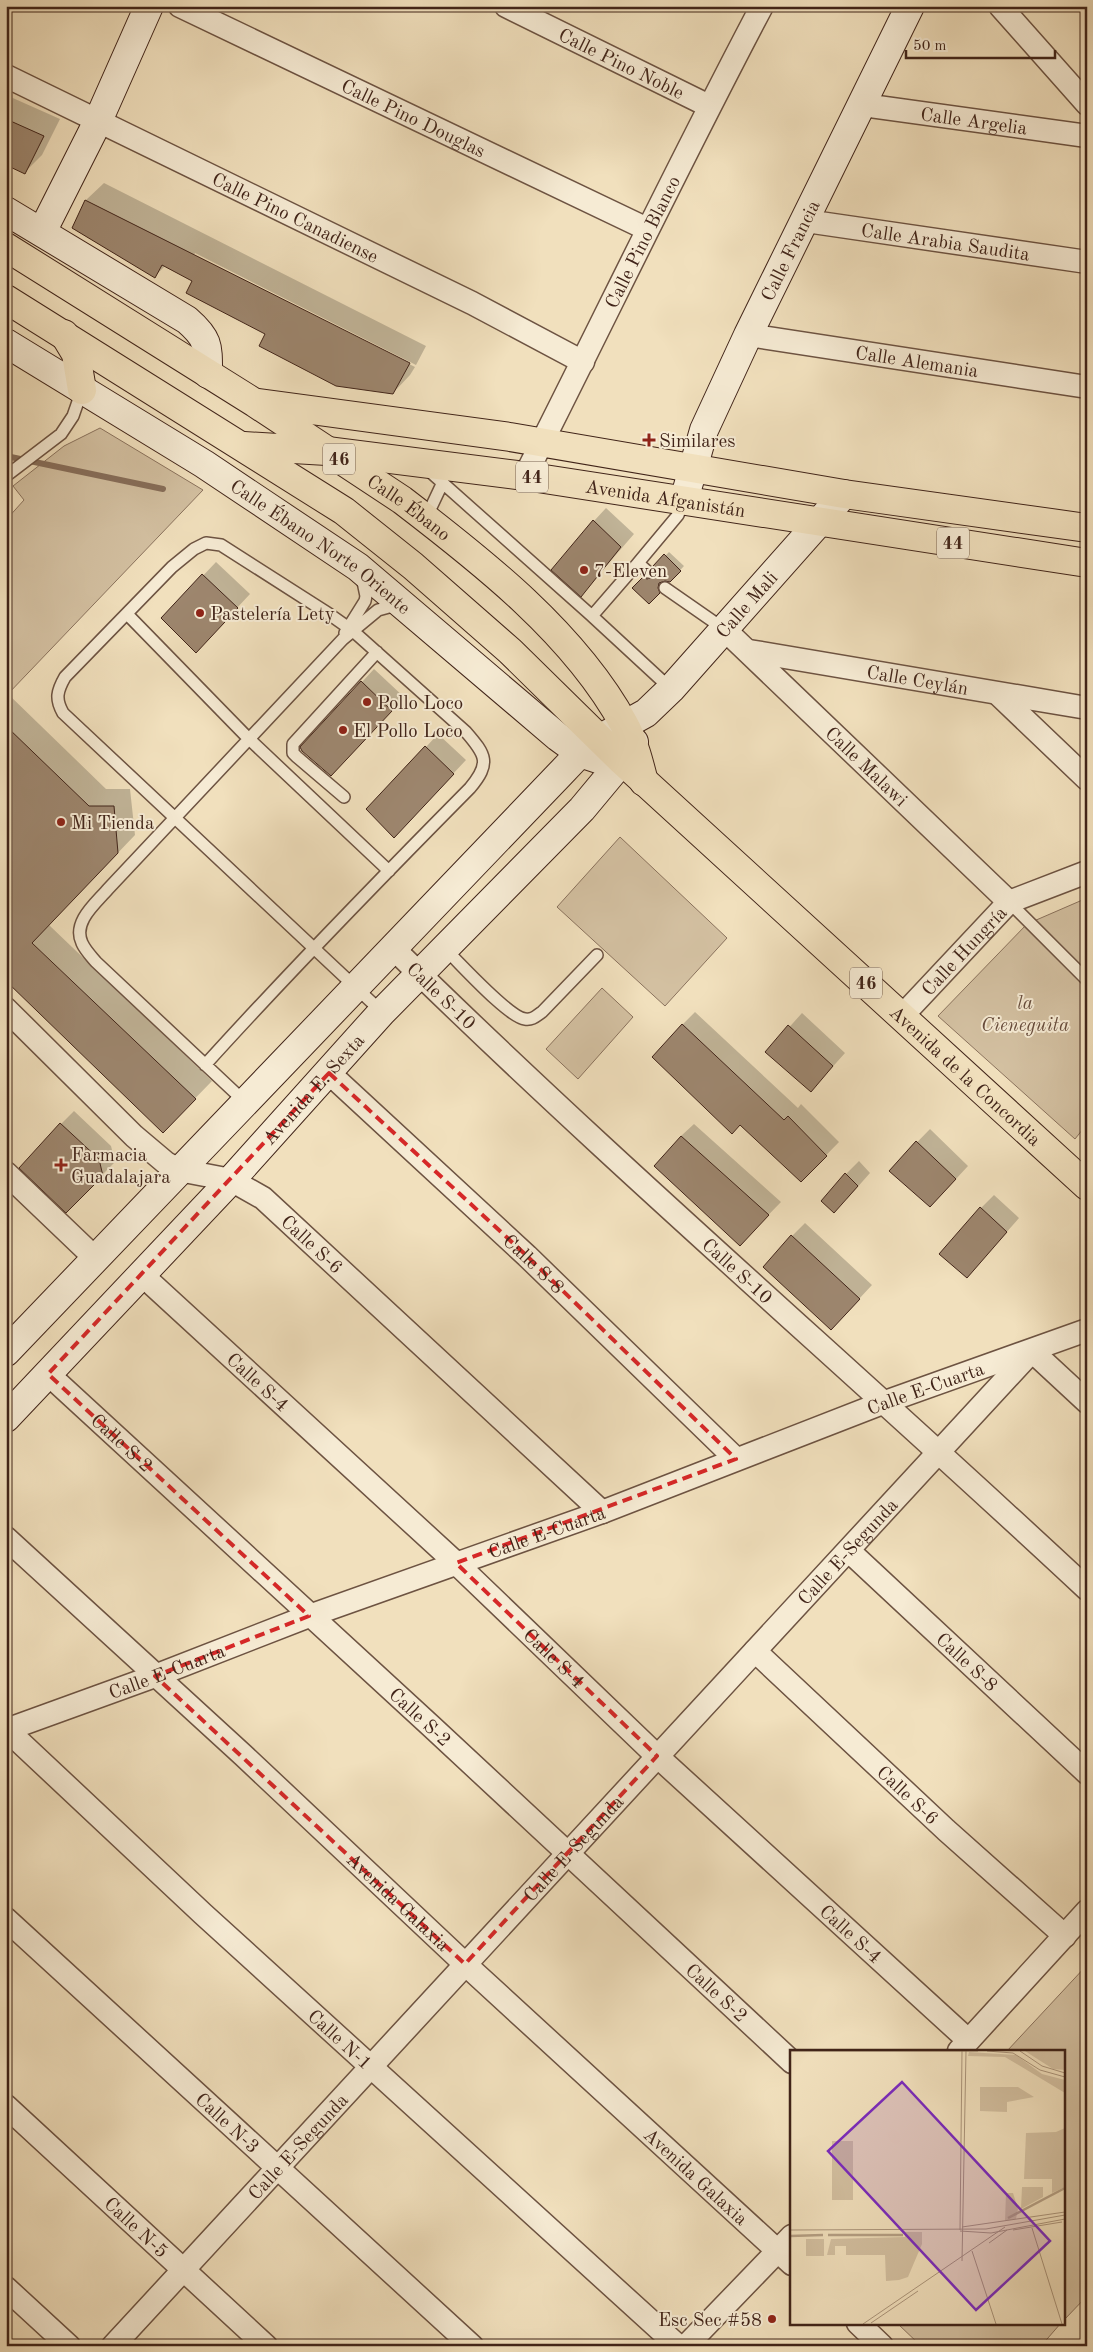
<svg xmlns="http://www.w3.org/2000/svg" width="1093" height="2352" font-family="'Old Standard TT',serif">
  <rect width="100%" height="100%" fill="#f1e0bd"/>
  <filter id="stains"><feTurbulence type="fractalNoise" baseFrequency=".004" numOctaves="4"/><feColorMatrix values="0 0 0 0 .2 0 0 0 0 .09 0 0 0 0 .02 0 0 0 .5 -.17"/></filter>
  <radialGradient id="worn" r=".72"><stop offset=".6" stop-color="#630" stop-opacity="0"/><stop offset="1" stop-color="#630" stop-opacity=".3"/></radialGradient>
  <path fill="#d3c0a1" stroke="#8a725d" d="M100 428 203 490 6 696V520L24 500 13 486 64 446Z
    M620 837 727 938 665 1006 557 907Z
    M1087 898V1124L1075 1139 938 1016 1027 924Z
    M602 988 633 1017 578 1079 546 1049Z
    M1087 1965V2296L1064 2320V2051H1007Z
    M897 2323H1061L1041 2346H921Z"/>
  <path fill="#0003" d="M6 95 60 119 42 155 25 172 6 164Z
    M104 183 426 346 416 365 195 253 194 255 415 367 410 375 393 393 267 333 194 280 166 265 155 276 73 228 86 200Z
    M606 508 634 534 581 595 594 521Z
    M669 552 684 566 670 581H662L663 588 649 603 634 588 648 574 651 576 656 575 654 567Z
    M216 562 250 594 209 638 163 618Z
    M374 669 404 697 344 762 362 682Z
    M6 692 106 789H130L135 835 49 925 212 1081 180 1114 6 980Z
    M438 734 466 760 407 823 426 747Z
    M695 1012 798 1108 801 1104 839 1142 801 1181 682 1025Z
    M802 1013 845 1053 811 1091 767 1052Z
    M74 1111 111 1146 115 1162 66 1211 61 1124Z
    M694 1124 781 1202 740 1244 681 1136Z
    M930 1129 968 1166 943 1193 890 1170Z
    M859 1161 870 1173 847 1199 846 1174Z
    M994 1195 1019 1218 967 1277 981 1208Z
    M805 1223 872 1285 831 1329 792 1236Z"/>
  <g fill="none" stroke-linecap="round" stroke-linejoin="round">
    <path stroke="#876e5a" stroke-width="6" d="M6 456 163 489"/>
  </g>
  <path fill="#9d866e" stroke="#412419" d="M6 119 44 136 25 174 6 165Z
    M85 200 410 363 393 394 336 386 259 346 265 334 186 293 192 281 162 265 155 278 72 228Z
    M593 520 621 547 581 597 551 570Z
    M664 554 681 571 670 582 665 581 659 583 658 588 660 593 649 604 632 588 643 577 647 579 653 577 655 573 653 566Z
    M202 574 238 608 196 653 161 618Z
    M361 681 392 711 331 776 302 751 300 747Z
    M6 726 89 806H114L118 853 32 943 196 1099 163 1133 6 981Z
    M425 746 454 774 394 838 366 809Z
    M682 1024 784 1120 788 1116 827 1156 801 1182 740 1125 732 1134 652 1057Z
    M788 1025 833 1066 811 1092 765 1052Z
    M60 1123 99 1159 103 1176 66 1213 19 1168Z
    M681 1136 769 1215 740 1246 654 1166Z
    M916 1141 956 1179 930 1207 889 1171Z
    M845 1173 858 1186 834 1213 821 1201Z
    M980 1207 1007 1232 967 1278 939 1254Z
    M791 1235 860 1299 831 1330 763 1267Z"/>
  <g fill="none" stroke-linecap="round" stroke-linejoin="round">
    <g stroke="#6d5342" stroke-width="14">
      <path id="lane" d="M427 469 592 616
        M6 476 61 434 73 416 82 390
        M426 518 443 482
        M638 563 678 515 684 500
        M648 572 638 563 592 616 671 689
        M665 588 724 629
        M127 614 248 738 389 871
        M345 633 365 601 366 596 362 577
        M344 797 297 757 293 753V744L377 652
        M1009 902 1087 980
        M445 949C460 963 508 1017 525 1019 533 1020 536 1016 542 1012L597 955
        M205 1065C291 970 380 879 470 788 491 763 486 755 466 732L353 631 329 614 221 545 206 543 194 549 172 567 65 677C57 691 55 699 63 713L382 1012
        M245 1102 96 962C91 956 85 950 82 943 72 922 96 903 108 889L343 639 378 610 400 604"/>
    </g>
    <g stroke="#6d5342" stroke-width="25">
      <g id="street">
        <path id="s1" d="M180 6 647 229"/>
        <path id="s2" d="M506 6 709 106"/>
        <path d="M1000 6 1087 104"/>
        <path id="s3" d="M6 76 472 303 583 362"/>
        <path id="s4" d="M863 105 1087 136"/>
        <path id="s5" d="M806 221 1087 262"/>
        <path id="s6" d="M748 335 1087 387"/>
        <path id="s7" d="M525 476C604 320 680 161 762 6"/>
        <path id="s8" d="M724 629 1009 902"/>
        <path id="s9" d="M749 651 1087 708"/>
        <path d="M998 694 1087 779"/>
        <path id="s10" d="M393 948C617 1168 857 1374 1087 1589"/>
        <path id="s11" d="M6 1009 134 1136 166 1163 179 1170 231 1180 263 1198 602 1512"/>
        <path id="s12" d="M902 1016 1009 902 1087 872"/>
        <path id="s13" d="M329 1073 527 1256 736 1459"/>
        <path d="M6 1173 96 1259"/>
        <path id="s14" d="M141 1274 456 1563 657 1756 968 2040"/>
        <path id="s15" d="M48 1374 432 1727 792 2062"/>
        <path id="s16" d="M6 1538 243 1755 465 1964 792 2264"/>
        <path id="s17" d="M849 1551 1087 1773"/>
        <path id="s18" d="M755 1651 946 1830 1065 1936"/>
        <path id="s19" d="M6 1729 203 1914 678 2346"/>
        <path id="s20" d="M6 1730 155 1676 309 1616 602 1512 885 1402 1087 1330"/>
        <path id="s21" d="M6 1919 472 2346"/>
        <path d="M959 2051 1087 1911"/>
        <path id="s22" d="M6 2106 266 2346"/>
        <path d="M6 2288 69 2346"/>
        <path d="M858 2323 882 2346"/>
        <path id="s23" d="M113 2346 1032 1351 1087 1402"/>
        <path d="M686 2346 792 2236"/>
      </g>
    </g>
    <g stroke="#412419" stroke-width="30">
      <g id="secondary">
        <path d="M6 211 187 320C209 339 208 346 208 374"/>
        <path d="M42 232 98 121 149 6"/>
        <path id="s24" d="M6 343 204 464 358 567 558 737 580 753 598 759"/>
        <path id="s25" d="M684 500 704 430 748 335 910 6"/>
        <path id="s26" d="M6 1352 560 774 580 753 599 739 646 713 671 689 844 494"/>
        <path id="s27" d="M6 1418 231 1180 382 1012 582 809 622 761 634 742"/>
      </g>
    </g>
    <g stroke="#412419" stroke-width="30">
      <g id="primary">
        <path id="s28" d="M6 247 255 403 402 500C483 562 575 634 624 724 634 742 639 762 644 782"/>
        <path id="s29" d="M6 299 344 511 413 566 510 651 622 761 1087 1186"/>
        <path d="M64 334 76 354 82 390"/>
        <path d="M259 403 510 437 844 494 1087 528"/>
        <path id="s30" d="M244 446 327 451 525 476 1087 563"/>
      </g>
    </g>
    <use href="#lane" stroke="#f6ebd4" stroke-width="11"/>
    <use href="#street" stroke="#f6ebd4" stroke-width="22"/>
    <use href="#secondary" stroke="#f6ebd4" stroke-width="28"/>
    <use href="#primary" stroke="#f1e0bd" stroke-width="28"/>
  </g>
  <path fill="none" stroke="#d62828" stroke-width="4" stroke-dasharray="10 6" stroke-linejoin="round" d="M329 1073 527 1256 736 1459 456 1563 657 1756 465 1964 155 1676 309 1616 48 1374Z"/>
  <g fill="#8f2418" stroke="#f6ebd4" stroke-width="2">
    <path d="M646.5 432.5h5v5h5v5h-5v5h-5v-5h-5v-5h5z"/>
    <circle cx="584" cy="570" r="5"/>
    <circle cx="200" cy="613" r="5"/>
    <circle cx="367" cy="702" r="5"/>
    <circle cx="343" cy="730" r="5"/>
    <circle cx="61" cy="822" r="5"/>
    <path d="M58.5 1157.5h5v5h5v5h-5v5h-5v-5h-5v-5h5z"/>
    <circle cx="772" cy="2319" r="5"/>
  </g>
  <g text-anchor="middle" stroke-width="4" stroke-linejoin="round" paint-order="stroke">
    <g fill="#f6ebd4" stroke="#776051" stroke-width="1">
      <rect x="323" y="443.5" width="32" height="31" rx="4"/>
      <rect x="516" y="461.5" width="32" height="31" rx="4"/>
      <rect x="937" y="527.5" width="32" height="31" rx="4"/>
      <rect x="850" y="967.5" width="32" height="31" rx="4"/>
    </g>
    <g font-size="18" font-weight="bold" fill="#412419">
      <text x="339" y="465">46</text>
      <text x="532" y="483">44</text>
      <text x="953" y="549">44</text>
      <text x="866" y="989">46</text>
    </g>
    <g font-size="19" fill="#412419" stroke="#f6ebd4">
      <text dy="7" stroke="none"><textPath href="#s2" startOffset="129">Calle Pino Noble</textPath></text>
      <text dy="7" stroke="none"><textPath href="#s1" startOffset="259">Calle Pino Douglas</textPath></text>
      <text dy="7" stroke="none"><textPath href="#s4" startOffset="112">Calle Argelia</textPath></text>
      <text dy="7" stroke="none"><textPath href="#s3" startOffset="322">Calle Pino Canadiense</textPath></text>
      <text dy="7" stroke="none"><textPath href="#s7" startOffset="262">Calle Pino Blanco</textPath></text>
      <text dy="7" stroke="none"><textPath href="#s5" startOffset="141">Calle Arabia Saudita</textPath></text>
      <text dy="7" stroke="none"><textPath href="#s25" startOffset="272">Calle Francia</textPath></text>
      <text dy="7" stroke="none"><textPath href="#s6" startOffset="171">Calle Alemania</textPath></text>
      <text dy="7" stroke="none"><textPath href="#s30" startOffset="425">Avenida Afganistán</textPath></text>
      <text dy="7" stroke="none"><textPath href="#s28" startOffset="480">Calle Ébano</textPath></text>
      <text dy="7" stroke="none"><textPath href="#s24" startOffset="375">Calle Ébano Norte Oriente</textPath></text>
      <text dy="7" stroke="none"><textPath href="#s26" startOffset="1055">Calle Mali</textPath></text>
      <text dy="7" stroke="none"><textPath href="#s9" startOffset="171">Calle Ceylán</textPath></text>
      <text dy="7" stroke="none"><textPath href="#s8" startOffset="198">Calle Malawi</textPath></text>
      <text dy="7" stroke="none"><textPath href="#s12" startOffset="90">Calle Hungría</textPath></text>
      <text dy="7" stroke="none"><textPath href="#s10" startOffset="68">Calle S-10</textPath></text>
      <text dy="7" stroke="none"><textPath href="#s29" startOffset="1239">Avenida de la Concordia</textPath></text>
      <text dy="7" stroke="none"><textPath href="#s27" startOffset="450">Avenida E. Sexta</textPath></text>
      <text dy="7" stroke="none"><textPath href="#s11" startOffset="394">Calle S-6</textPath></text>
      <text dy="7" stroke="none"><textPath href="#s13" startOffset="280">Calle S-8</textPath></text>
      <text dy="7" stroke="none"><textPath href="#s10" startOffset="472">Calle S-10</textPath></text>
      <text dy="7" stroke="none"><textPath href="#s14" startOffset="159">Calle S-4</textPath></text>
      <text dy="7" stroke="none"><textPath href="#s20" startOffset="981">Calle E-Cuarta</textPath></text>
      <text dy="7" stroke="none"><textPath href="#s15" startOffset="101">Calle S-2</textPath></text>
      <text dy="7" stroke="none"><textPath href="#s20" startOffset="576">Calle E-Cuarta</textPath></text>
      <text dy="7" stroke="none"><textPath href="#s23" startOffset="1082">Calle E-Segunda</textPath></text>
      <text dy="7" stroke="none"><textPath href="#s14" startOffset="564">Calle S-4</textPath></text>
      <text dy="7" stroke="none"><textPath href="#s17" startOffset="162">Calle S-8</textPath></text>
      <text dy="7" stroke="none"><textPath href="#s20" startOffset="171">Calle E-Cuarta</textPath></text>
      <text dy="7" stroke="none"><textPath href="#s15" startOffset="506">Calle S-2</textPath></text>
      <text dy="7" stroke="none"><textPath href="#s18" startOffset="210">Calle S-6</textPath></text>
      <text dy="7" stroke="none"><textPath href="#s23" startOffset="678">Calle E-Segunda</textPath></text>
      <text dy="7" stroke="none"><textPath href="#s16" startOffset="535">Avenida Galaxia</textPath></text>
      <text dy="7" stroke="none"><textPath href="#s14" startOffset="969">Calle S-4</textPath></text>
      <text dy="7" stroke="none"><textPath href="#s15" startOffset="911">Calle S-2</textPath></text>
      <text dy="7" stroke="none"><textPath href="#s19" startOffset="456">Calle N-1</textPath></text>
      <text dy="7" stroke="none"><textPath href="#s21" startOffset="301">Calle N-3</textPath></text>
      <text dy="7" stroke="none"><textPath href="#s23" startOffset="272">Calle E-Segunda</textPath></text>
      <text dy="7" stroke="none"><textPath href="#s16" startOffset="940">Avenida Galaxia</textPath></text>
      <text dy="7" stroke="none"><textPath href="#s22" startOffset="178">Calle N-5</textPath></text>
    </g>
    <g font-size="19" fill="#412419" stroke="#f6ebd4" text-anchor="start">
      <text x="659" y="447">Similares</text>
      <text x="594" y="577">7-Eleven</text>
      <text x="210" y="620">Pastelería Lety</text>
      <text x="377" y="709">Pollo Loco</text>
      <text x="353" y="737">El Pollo Loco</text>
      <text x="71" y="829">Mi Tienda</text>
      <text x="71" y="1161">Farmacia<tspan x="71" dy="22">Guadalajara</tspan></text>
      <text x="762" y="2326" text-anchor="end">Esc Sec #58</text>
    </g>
    <g font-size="19" font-style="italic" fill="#664b3b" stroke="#f6ebd4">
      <text x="1025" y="1009">la<tspan x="1025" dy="22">Cieneguita</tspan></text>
    </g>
  </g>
  <g transform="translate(790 2050)">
    <rect width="275" height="275" fill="#f1e0bd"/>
    <path d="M235 1H275V20L263 19ZM179 2 226 5 252 24 275 30V43L215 7 178 6ZM190 37H228L244 47 217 52V62L190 61ZM275 78V137L262 143V129H234L236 83 266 82ZM42 91H63V150H42ZM232 137H253V147L231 159ZM216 143H223L228 159 226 169 215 171ZM115 182H132V194L118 227 109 230 96 231 95 205H56V196H45V205H37L41 189 115 187ZM16 189H34V206H16Z" fill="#d3c0a1"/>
    <path fill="none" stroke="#b5a085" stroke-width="2.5" d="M218 168 275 138M38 185H113M0 186 33 185"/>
    <path fill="none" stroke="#ab957b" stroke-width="1" d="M0 1H188M197 1 223 3 250 20 275 27M230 1 252 16 275 23M172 177 275 162M242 178 272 274M0 180 196 179 275 165M170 180 172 1M223 180 272 172M170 181 201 183 275 169M199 193 217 180M182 201 206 274M172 211 176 1M81 273 128 241M73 274 215 177"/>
    <path fill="#7b2cbf" fill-opacity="0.15" stroke="#7b2cbf" stroke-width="2.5" d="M112 32 260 191 186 260 38 101Z"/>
    <rect width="275" height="275" fill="none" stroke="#412419" stroke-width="2.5"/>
  </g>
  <rect width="1093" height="2352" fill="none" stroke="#f1e0bd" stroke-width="25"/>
  <rect x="8" y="8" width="1078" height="2337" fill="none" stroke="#412419" stroke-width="2.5"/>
  <rect x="12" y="12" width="1068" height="2327" fill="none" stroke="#412419"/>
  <path d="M906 50v8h149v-8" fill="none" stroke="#412419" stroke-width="2.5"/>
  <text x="913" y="50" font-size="15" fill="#412419" stroke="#f6ebd4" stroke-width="4" paint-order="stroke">50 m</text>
  <rect width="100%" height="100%" filter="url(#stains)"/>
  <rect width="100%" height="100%" fill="url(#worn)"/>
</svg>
